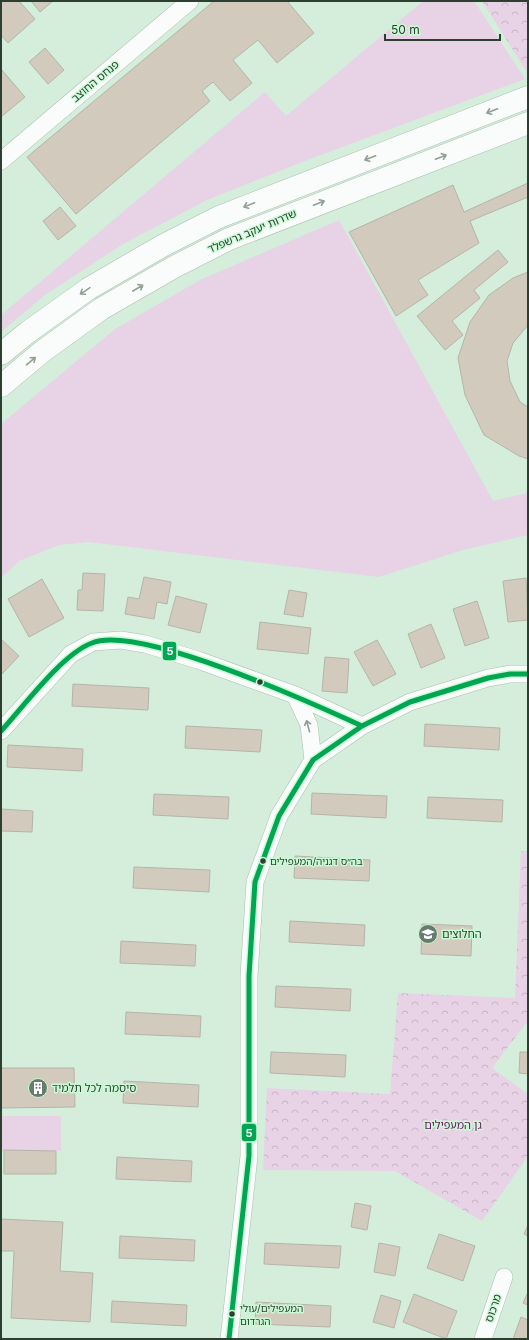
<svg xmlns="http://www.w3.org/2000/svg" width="529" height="1340" font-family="Inter,'Noto Sans Hebrew',sans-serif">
  <defs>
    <pattern id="park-crowns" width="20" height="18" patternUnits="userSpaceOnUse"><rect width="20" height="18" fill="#e8d2e5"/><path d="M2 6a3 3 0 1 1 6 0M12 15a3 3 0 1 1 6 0" fill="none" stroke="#c7b5c5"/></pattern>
  </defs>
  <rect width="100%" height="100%" fill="#d4eedb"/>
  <path fill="#e8d2e5" d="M423 1H474L525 79 310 159 207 200 123 244 45 295 1 332V315L265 92 286 116Z
    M339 220 493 501 528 493V535L463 550 379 577 89 542 59 545 19 561 1 578V424L115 329 200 280Z
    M1 1116H61V1151H1Z"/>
  <path fill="url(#park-crowns)" d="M482 1H528V74Z
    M521 851H528V1021L492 1068 528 1094V1156L482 1221 395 1171 263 1170 267 1088 390 1094 398 993 515 998Z"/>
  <path fill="#d2cabd" stroke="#b4b5aa" d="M1 1H19L35 19 8 43 1 35Z
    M31 1H53L40 12Z
    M214 1H287L314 33 277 63 258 40 233 60 252 83 230 101 213 82 202 91 210 101 76 214 27 157Z
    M45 48 64 70 48 84 29 62Z
    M1 69 25 97 1 117Z
    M528 183V197L470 221 479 243 418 280 428 295 396 316 349 232 453 185 464 212Z
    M60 207 76 226 58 240 43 221Z
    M498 250 508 262 474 290 480 298 452 321 463 335 445 350 417 316Z
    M528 272V325L513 343 507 361 510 381 520 402 528 407V459L519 456 484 435 465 395 458 358 470 322 489 295 513 278Z
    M83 573 105 574 103 611 77 610 78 590H82Z
    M144 577 171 582 167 604 157 602 154 619 125 614 128 597 139 599Z
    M526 578 528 620 508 622 503 581Z
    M42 579 64 618 29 637 8 599Z
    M289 590 307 593 303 617 284 614Z
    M176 596 207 604 200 633 168 625Z
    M477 601 489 638 465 646 453 609Z
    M260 622 311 628 308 654 257 649Z
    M431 624 445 658 421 668 408 634Z
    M1 639 19 656 2 674 1 673Z
    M377 640 396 674 373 686 354 652Z
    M325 657 349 659 347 693 322 691Z
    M73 684 149 688 148 710 72 706Z
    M425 724 500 728 499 750 424 746Z
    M186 726 262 730 260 752 185 748Z
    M8 745 83 749 82 771 7 767Z
    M312 793 387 796 386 818 311 814Z
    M154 794 229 797 228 819 153 815Z
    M428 797 503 800 502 822 427 818Z
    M1 809 33 811 32 832 1 831Z
    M295 856 370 860 369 881 294 878Z
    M134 867 210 870 209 892 133 888Z
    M290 921 365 925 364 946 289 942Z
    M422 924 472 926 471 956 421 954Z
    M121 941 196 945 195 966 120 963Z
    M276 986 351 989 350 1011 275 1007Z
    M126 1012 201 1016 200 1037 125 1034Z
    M271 1052 346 1055 345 1077 270 1073Z
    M520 1052H528V1074L519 1073Z
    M1 1068H74L75 1107 1 1108Z
    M124 1081 199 1085 198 1107 123 1103Z
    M4 1150 56 1151V1174H4Z
    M117 1157 192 1161 191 1182 116 1179Z
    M355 1203 371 1206 367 1230 351 1227Z
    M1 1219 63 1222 60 1271 93 1273 90 1322 11 1318 14 1251H1Z
    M528 1225V1236L524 1234Z
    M439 1234 475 1246 463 1281 427 1268Z
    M120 1236 195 1240 194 1261 119 1258Z
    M265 1243 341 1246 339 1268 264 1264Z
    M379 1243 400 1247 395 1276 374 1272Z
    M528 1292V1305L523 1303Z
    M414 1294 457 1311 446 1339 403 1322Z
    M381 1295 401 1301 394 1328 373 1322Z
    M112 1301 187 1305 186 1326 111 1322Z
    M256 1302 331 1306 330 1327 255 1324Z
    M521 1317 528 1320V1339H513Z"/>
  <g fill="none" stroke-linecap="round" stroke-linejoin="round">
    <g stroke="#aabfb0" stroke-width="18">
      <path id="minor" d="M1 161 190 1
        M295 695 309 725 313 760
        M1 731 71 654 93 642 121 640 145 644 198 660 295 695 362 726
        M229 1339 249 1156V976L255 882 279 816 313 760 362 726 410 702 488 678 510 674H528
        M483 1339 504 1277"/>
    </g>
    <g stroke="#aabfb0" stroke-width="23">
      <path id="secondary" d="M1 354 28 332 88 289 162 246 219 217 528 97
        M1 386 43 351 101 309 174 267 229 239 528 123"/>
    </g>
    <use href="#minor" stroke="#f9fcfa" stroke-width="17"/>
    <use href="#secondary" stroke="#f9fcfa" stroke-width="22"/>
    <g stroke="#caf9d5" stroke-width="8">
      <path id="bus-1" d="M1 731C24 706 62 654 92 643 138 624 314 704 362 726
        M229 1339 249 1156V976L255 882 279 816 313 760 362 726 410 702 488 678 510 674H528"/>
    </g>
    <use href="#bus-1" stroke="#00a651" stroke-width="5"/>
  </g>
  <defs><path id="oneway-shaft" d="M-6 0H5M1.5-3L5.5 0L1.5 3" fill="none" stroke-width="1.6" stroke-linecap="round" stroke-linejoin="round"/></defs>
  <g stroke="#929e96">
    <use href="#oneway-shaft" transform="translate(492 111) rotate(159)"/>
    <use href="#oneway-shaft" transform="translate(441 157) rotate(-21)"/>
    <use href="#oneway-shaft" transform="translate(370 158) rotate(159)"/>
    <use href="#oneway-shaft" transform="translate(319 203) rotate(-21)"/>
    <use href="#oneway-shaft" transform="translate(249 205) rotate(158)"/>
    <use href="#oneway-shaft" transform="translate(138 288) rotate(-30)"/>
    <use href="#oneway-shaft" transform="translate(85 291) rotate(146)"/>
    <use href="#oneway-shaft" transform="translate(31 361) rotate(-40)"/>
    <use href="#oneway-shaft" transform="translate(308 726) rotate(-105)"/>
  </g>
  <defs>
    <g id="school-disc" transform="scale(1)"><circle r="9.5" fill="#677c6c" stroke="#caf9d5"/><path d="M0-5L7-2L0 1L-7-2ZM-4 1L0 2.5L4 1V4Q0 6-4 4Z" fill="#fff"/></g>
    <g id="building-disc" transform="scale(1)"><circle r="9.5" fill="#677c6c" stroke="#caf9d5"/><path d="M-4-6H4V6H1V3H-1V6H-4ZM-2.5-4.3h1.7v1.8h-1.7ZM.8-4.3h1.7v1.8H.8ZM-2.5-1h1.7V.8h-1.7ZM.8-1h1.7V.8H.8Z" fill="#fff"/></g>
  </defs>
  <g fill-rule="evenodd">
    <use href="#school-disc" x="428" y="934"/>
    <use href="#building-disc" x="38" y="1088"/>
  </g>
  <g fill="#2c3f31" stroke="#caf9d5" stroke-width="1.5">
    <circle cx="260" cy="682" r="3.5"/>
    <circle cx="263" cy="861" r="3.5"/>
    <circle cx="232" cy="1314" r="3.5"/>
  </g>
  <g text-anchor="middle" stroke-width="3" stroke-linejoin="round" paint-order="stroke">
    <g font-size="10" fill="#2c3f31" stroke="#caf9d5" text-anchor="start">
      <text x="270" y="865">בה״ס דגניה/המעפילים</text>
      <text x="240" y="1312">המעפילים/עולי<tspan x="240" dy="13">הגרדום</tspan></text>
    </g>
    <g font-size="11" fill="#2c3f31" stroke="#caf9d5">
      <text transform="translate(95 81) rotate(-40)" y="4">פנחס החוצב</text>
      <text transform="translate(252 231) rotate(-23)" y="4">שדרות יעקב גרשפלד</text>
      <text transform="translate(493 1308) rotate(-71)" y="4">מרכוס</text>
    </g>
    <g font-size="11" fill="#2c3f31" stroke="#caf9d5" text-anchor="start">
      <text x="442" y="938">החלוצים</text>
      <text x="52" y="1092">סיסמה לכל תלמיד</text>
    </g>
    <g font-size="11" fill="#6e0f65" stroke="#caf9d5">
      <text x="453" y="1129">גן המעפילים</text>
    </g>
  </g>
  <g stroke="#caf9d5" stroke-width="1.5">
    <rect x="162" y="641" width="15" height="20" rx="4" fill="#00a651"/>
    <rect x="241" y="1123" width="16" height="19" rx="4" fill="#00a651"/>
  </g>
  <g font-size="11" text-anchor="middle" font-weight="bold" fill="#fff">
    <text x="170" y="655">5</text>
    <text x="249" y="1137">5</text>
  </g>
  <rect width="529" height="1340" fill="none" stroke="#2c3f31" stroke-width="4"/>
  <path d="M385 34v6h115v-6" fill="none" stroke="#2c3f31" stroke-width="2"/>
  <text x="391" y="34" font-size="12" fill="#2c3f31" stroke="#caf9d5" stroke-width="3" paint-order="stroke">50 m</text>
</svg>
